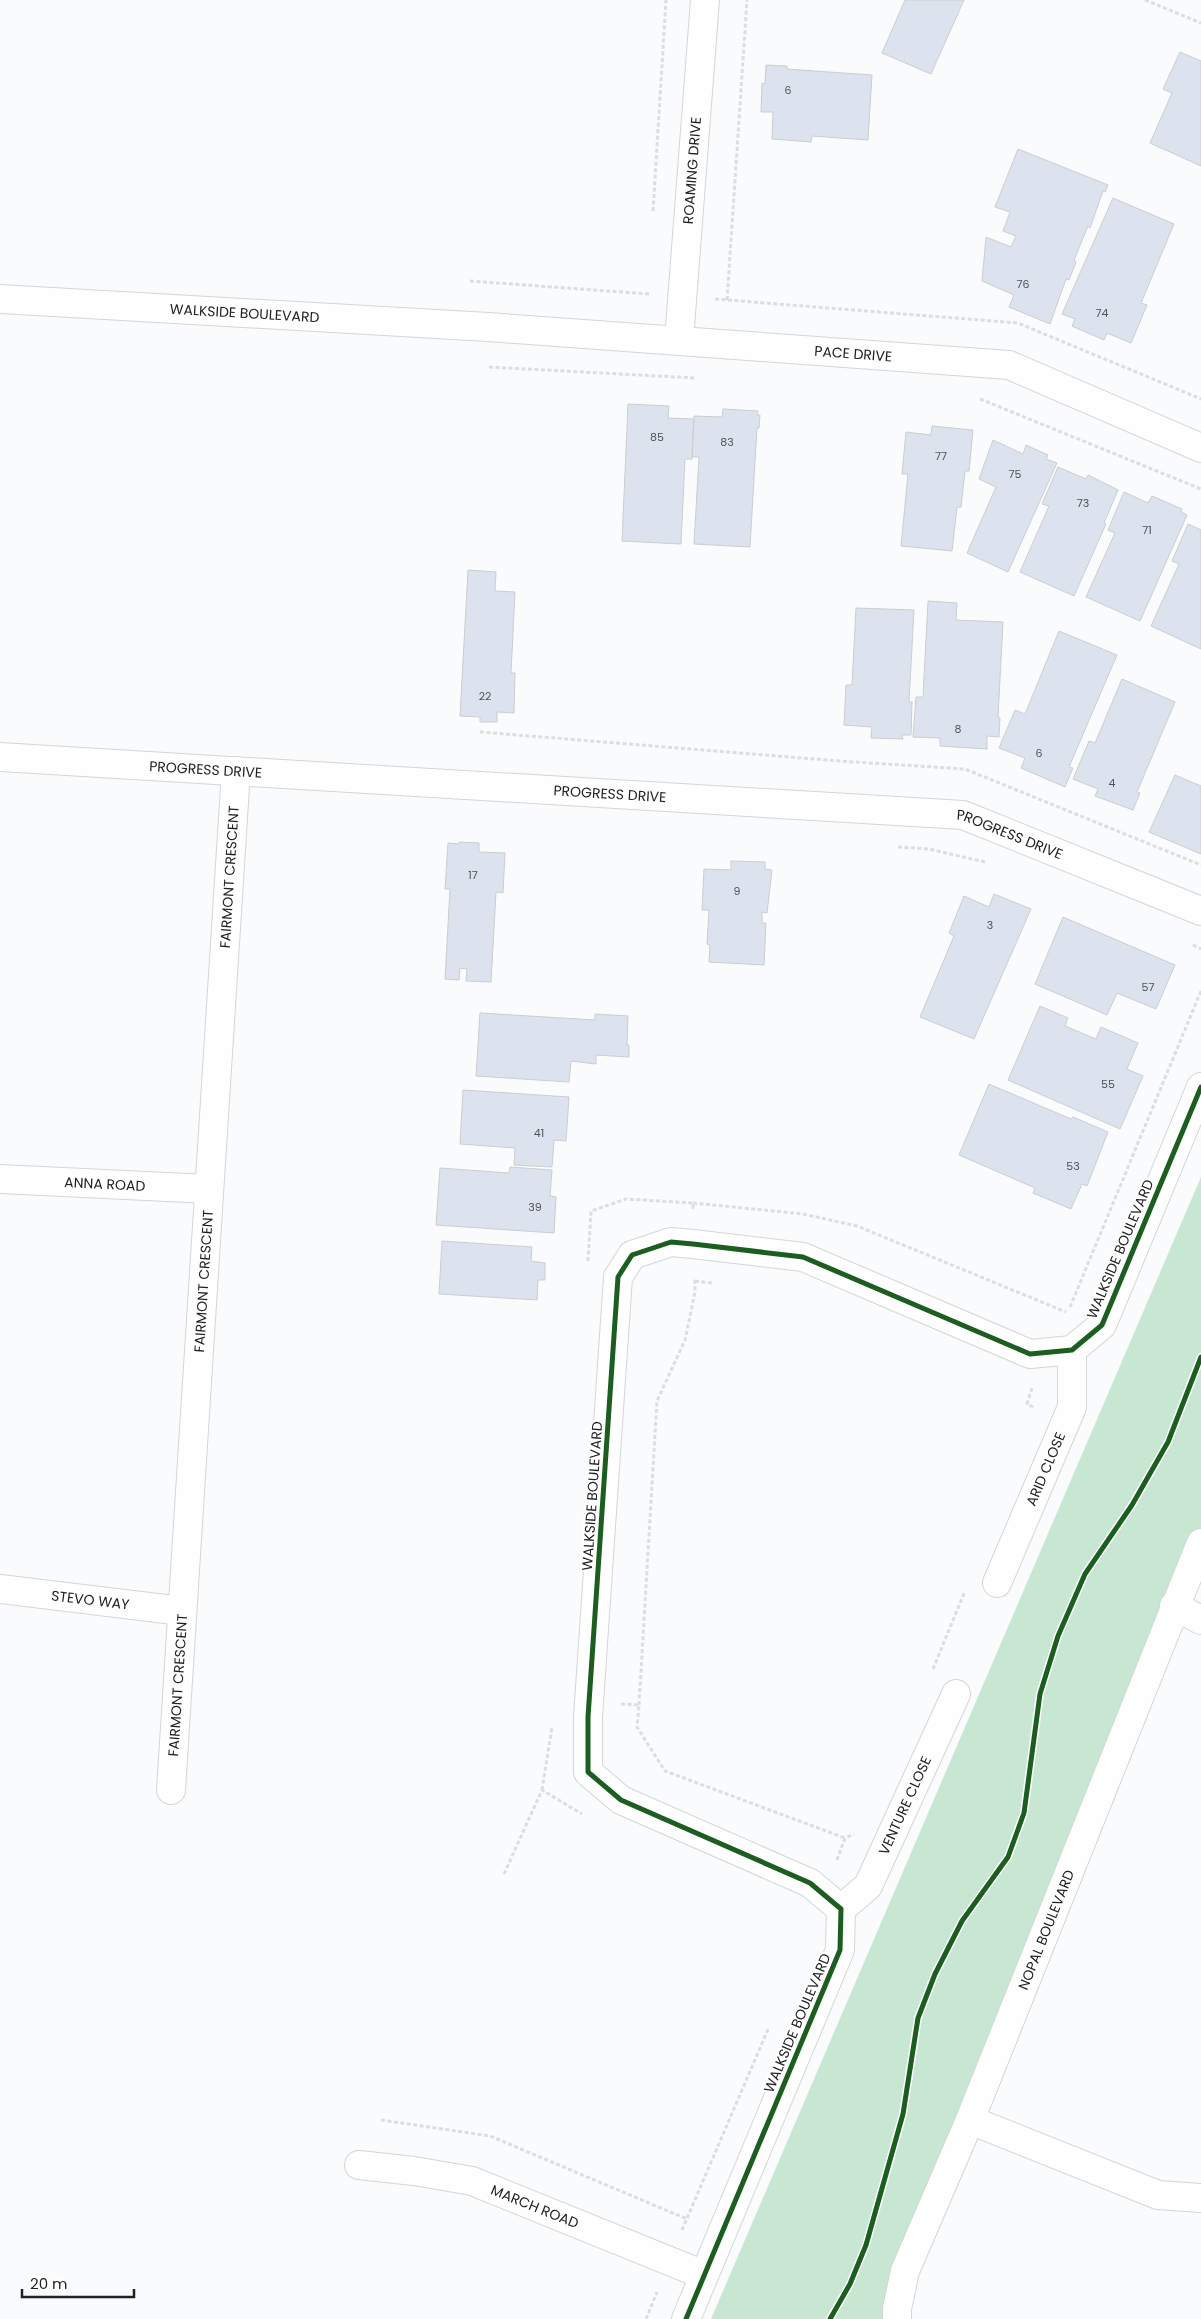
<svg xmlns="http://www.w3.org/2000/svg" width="1201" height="2319" font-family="Poppins,sans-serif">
  <rect width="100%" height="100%" fill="#f9fbfd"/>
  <path fill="#c8e7d2" d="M1201 1177V1543L897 2319H711Z"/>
  <path fill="#dce3ee" stroke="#cbcdcf" d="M905 0H964L931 74 882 53Z
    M1180 52 1201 61V166L1150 143 1172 93 1163 89Z
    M766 65 787 66V69L872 75 868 140 812 136 811 142 772 139 773 112H761L762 83 765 84Z
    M1018 149 1108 185 1105 192 1103 191 1090 228 1088 226 1074 260 1076 262 1069 280 1066 279 1050 324 1009 307 1014 295 982 281 986 237 1011 247 1016 236 1003 231 1010 212 995 207Z
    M1113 198 1174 224 1141 303 1147 305 1131 343 1107 333 1104 340 1072 326 1075 319 1062 314Z
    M628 404 669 406 668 418 694 419 692 459H685L681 544 622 541Z
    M723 409 758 411 757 415H760L759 428H757L750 547 694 544 699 457H692L694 416 722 417Z
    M932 426 973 430 969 471H965L961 507H957L952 551 901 546 908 474H902L906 432 931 435Z
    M993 440 1023 454 1026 445 1048 455 1046 459 1057 463 1008 572 967 553 996 487 979 479Z
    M1058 467 1086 479 1088 475 1118 490 1104 523 1106 524 1074 596 1020 572 1049 506 1042 504Z
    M1124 492 1148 503 1152 496 1182 509 1181 512 1187 515 1140 621 1086 597 1115 533 1108 530Z
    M1188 524 1201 530V649L1151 626 1179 564 1172 561Z
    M468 570 496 572 495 591 515 592 511 673H515L514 713 497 712V722H480V717L460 716Z
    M928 601 957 603 956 620 1003 622 998 717 1000 718 999 737 987 736V749L940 746V738L913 737 916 697H923Z
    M856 608 914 610 909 702H912L911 735H902L903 739 871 738 872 727 844 725 846 685H852Z
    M1059 631 1117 655 1069 767 1073 768 1065 787 1021 768 1025 758 999 748 1015 710 1025 714Z
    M1122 679 1175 702 1137 792 1140 793 1133 810 1095 796 1098 789 1073 779 1089 741 1095 743Z
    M1175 775 1201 786V854L1149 832Z
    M459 842 479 843V852L505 853 503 893 496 892 491 982 466 981 467 969 460 968 459 980 445 979 450 889H445L448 843 459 844Z
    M731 861 765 862V869L772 870 767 913 762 912V923H766L764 965 709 962 710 945 707 944 709 910H702L704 869 731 870Z
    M994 894 1031 909 974 1039 920 1017 954 936 949 933 964 896 989 907Z
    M1063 917 1175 965 1156 1009 1117 993 1107 1015 1035 984Z
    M1040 1006 1068 1018 1065 1026 1096 1039 1101 1027 1138 1043 1127 1069 1143 1076 1120 1129 1008 1080Z
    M480 1013 595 1020V1014L628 1016 627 1045H629V1057L596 1055V1064L571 1061 569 1082 476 1076Z
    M989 1084 1071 1119 1073 1117 1108 1132 1087 1186 1082 1184 1071 1209 1033 1193 1035 1188 959 1155Z
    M463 1090 569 1097 566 1141 554 1140 552 1167 514 1165 515 1148 460 1144Z
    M510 1167 552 1170 550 1196 556 1197 554 1233 436 1225 440 1168 509 1173Z
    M442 1241 532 1247 531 1261 545 1263V1280H538L537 1300 439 1294Z"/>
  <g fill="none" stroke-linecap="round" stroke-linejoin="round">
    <g stroke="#d4d5d7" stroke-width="30">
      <g id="minor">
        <path id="s1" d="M0 299 488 327 1009 365 1201 448"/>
        <path id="s2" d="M679 340 705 0"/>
        <path id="s3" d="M0 757 963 815 1201 911"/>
        <path id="s4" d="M0 1179 209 1189"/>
        <path id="s5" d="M997 1583 1072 1407V1350"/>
        <path id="s6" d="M0 1589 182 1611"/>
        <path d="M1174 1606 1201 1620"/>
        <path id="s7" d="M171 1790 236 771"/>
        <path id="s8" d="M841 1909 868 1886 956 1694"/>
        <path d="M970 2120 1158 2195 1201 2198"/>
        <path id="s9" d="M359 2165 414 2171 472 2181 704 2275"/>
        <path d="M686 2319 840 1950 841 1909 810 1883 621 1800 588 1772V1717L618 1277 632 1255 671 1242 693 1244 803 1257 1030 1354 1072 1350 1102 1325 1201 1087"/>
        <path id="s10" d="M897 2319V2309L905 2271 970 2120 1201 1543"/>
      </g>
    </g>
    <path stroke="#ddddde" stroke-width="3" stroke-dasharray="4 2.5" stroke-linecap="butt" d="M1145 0 1201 23
      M653 211 666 0
      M470 281 649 294
      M715 299 1018 323 1201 399
      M727 300 747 0
      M489 367 695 378
      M980 399 1201 489
      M480 732 839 761 965 769 1201 865
      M898 847 929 849 985 862
      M1193 945 1201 949
      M693 1203 803 1214 857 1226 1066 1312
      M588 1261 591 1211 626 1199 693 1203V1210
      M695 1281 712 1283
      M1070 1307 1201 991
      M1032 1388 1027 1404 1035 1408
      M933 1669 965 1591
      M621 1704 639 1705 637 1727 665 1771 845 1838
      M639 1705 657 1401 685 1340 695 1292V1279
      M542 1790 552 1727
      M837 1860 845 1838 854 1834
      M504 1874 542 1790 582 1814
      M381 2120 490 2136 687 2219
      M682 2230 769 2027
      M646 2319 657 2292"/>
    <use href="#minor" stroke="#fefeff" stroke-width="28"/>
    <g stroke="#fff" stroke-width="8">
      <path id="cycleway" d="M686 2319 840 1950 841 1909 810 1883 621 1800 588 1772V1717L618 1277 632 1255 671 1242 693 1244 803 1257 1030 1354 1072 1350 1102 1325 1201 1087
        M830 2319 850 2284 866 2245 903 2114 918 2018 935 1974 962 1921 1008 1857 1024 1813 1040 1694 1058 1636 1085 1574 1132 1505 1168 1442 1201 1357"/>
    </g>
    <use href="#cycleway" stroke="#1b5e20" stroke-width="5"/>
  </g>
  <g text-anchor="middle" stroke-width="4.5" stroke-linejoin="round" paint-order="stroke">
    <g font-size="11" fill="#4f5256">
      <text x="788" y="94">6</text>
      <text x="1023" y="288">76</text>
      <text x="1102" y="317">74</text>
      <text x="657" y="441">85</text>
      <text x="727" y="446">83</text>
      <text x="941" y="460">77</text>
      <text x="1015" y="478">75</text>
      <text x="1083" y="507">73</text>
      <text x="1147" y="534">71</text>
      <text x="485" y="700">22</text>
      <text x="958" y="733">8</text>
      <text x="1039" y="757">6</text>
      <text x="1112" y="787">4</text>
      <text x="473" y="879">17</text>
      <text x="737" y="895">9</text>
      <text x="990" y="929">3</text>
      <text x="1148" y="991">57</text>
      <text x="1108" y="1088">55</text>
      <text x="539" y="1137">41</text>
      <text x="1073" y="1170">53</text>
      <text x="535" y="1211">39</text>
    </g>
    <g font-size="14" fill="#202123" stroke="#fff">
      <text dy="5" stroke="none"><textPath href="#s2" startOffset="170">ROAMING DRIVE</textPath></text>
      <text dy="5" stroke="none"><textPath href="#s1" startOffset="245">WALKSIDE BOULEVARD</textPath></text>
      <text dy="5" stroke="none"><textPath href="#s1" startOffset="855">PACE DRIVE</textPath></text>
      <text dy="5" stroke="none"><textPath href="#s3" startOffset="206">PROGRESS DRIVE</textPath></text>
      <text dy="5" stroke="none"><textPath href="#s3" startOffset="611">PROGRESS DRIVE</textPath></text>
      <text dy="5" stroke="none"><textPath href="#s3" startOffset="1015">PROGRESS DRIVE</textPath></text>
      <text dy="5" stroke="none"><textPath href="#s7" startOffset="915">FAIRMONT CRESCENT</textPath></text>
      <text dy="5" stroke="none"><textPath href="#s4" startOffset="105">ANNA ROAD</textPath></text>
      <text transform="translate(1120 1249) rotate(-67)" y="5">WALKSIDE BOULEVARD</text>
      <text dy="5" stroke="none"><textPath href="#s7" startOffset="510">FAIRMONT CRESCENT</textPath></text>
      <text dy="5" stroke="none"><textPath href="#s5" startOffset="124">ARID CLOSE</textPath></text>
      <text transform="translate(592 1496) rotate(-86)" y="5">WALKSIDE BOULEVARD</text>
      <text dy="5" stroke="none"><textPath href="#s6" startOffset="91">STEVO WAY</textPath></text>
      <text dy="5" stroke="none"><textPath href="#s7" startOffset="105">FAIRMONT CRESCENT</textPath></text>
      <text dy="5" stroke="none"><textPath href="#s8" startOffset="124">VENTURE CLOSE</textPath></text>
      <text dy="5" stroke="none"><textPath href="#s10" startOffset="418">NOPAL BOULEVARD</textPath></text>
      <text transform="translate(797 2023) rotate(-67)" y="5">WALKSIDE BOULEVARD</text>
      <text dy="5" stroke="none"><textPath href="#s9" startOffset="182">MARCH ROAD</textPath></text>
    </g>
  </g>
  <path d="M22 2289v8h112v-8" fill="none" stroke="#202123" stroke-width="2.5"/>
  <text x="30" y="2289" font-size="15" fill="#202123" stroke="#ffffff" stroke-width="4" paint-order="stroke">20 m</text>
</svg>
